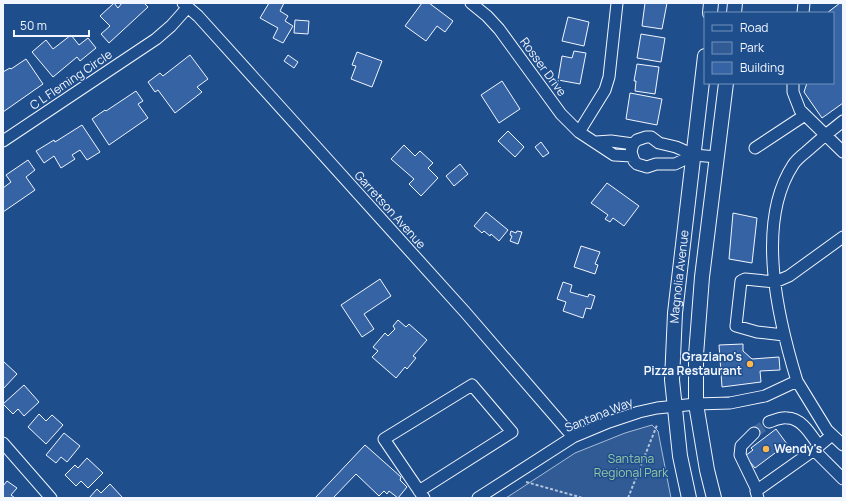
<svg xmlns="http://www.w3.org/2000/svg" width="846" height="501" font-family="Manrope,sans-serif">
  <rect width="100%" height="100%" fill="#1f4e8c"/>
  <path fill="#305b95" stroke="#a8bbd7" d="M652 425 658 431 671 498H506L575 453 625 433Z"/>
  <path fill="#3563a3" stroke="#f2f6ff" d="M114 3 118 8 122 3H144L148 7 109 43 101 34 110 26 100 16Z
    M269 3H284L280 11 288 16 285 21 293 26 283 43 273 38 278 28 260 18Z
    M422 3H429L453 21 445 32 437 26 426 41 405 26Z
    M645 3H667L662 29 642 26Z
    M840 3H843V103L822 118 804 92 807 83H833V13H827Z
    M568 17 589 22 584 46 562 41Z
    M295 20 309 21 308 34 294 33Z
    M641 34 665 38 661 62 637 58Z
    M71 35 79 45 88 38 96 48 80 61 77 57 53 77 32 52 46 40 53 49Z
    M574 51 586 53 580 84 558 80 562 56 572 58Z
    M357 52 382 61 372 87 351 79 356 66 352 65Z
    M190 55 208 79 197 87 202 92 175 113 158 90 155 92 148 82 160 73 163 76Z
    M288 55 298 62 294 68 284 61Z
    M26 59 43 84 3 112V72L10 68 11 69Z
    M637 64 659 67 655 94 635 91 636 81H634Z
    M502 81 520 109 499 123 481 95Z
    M136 91 143 101 138 104 148 118 109 145 92 119 105 110 106 111Z
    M630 93 662 99 657 125 626 119Z
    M82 125 100 152 87 160 80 150 72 155 75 159 61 168 54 156 44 163 36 151 54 140 55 142Z
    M508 131 524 147 515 157 498 141Z
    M541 142 549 153 543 157 535 147Z
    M404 145 415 156 420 151 433 163 428 168 438 178 421 196 409 184 414 179 391 159Z
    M28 160 35 170 26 177 35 190 3 212V188L11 182 6 175Z
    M460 164 468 174 454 186 446 176Z
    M607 183 639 206 624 226 613 218 610 222 605 219 608 215 591 203Z
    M486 212 508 230 499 241 491 234 490 236 484 231 482 233 474 226Z
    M733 213 757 218 752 263 729 259Z
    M511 231 516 233 517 231 522 232 518 244 510 241 512 236 510 235Z
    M581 246 600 252 595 264 598 265 595 274 574 267Z
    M380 279 391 296 364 314 374 329 362 337 341 305Z
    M563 282 572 285 570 292 588 297 589 294 595 296 591 309 586 308 583 318 563 311 566 302 557 299Z
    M398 320 406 327 409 324 427 340 413 356 416 358 407 369 405 367 396 378 372 357 378 351 373 347 385 333 388 336 395 329 393 326Z
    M743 344V351L752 359 779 357 780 370 760 371 761 382 722 387 719 345Z
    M3 361 17 374 3 389Z
    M24 385 39 402 24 416 18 409 13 414 3 404Z
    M39 414 46 421 52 415 63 425 46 444 28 427Z
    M776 429 787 444 755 468 745 456 753 450 751 448Z
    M64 433 80 446 67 462 61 457 56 463 46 455Z
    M365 445 401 477 400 480 407 487 398 498 389 491 387 494 384 491 379 496 356 474 333 498H315Z
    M87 458 103 473 88 488 81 481 76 486 65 475 75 465 78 468Z
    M7 481 17 488 11 495 15 498H3V486Z
    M110 484 123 498H89L97 489 101 493Z"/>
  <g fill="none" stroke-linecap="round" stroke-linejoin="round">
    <path stroke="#3f679d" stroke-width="11" stroke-dasharray="11 5.5" stroke-linecap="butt" d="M754 433 769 422"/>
    <g stroke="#f2f6ff" stroke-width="13">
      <path id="minor" d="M183 3 198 16 465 312 573 437
        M471 3 487 16 499 29 561 114 579 132 614 155 632 156
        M803 13 804 3
        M793 83V92L800 110 843 152
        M579 132 605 90 609 77 617 3
        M3 141 156 39 171 26 188 7
        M596 142 611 141 633 144
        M755 148 805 115
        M694 155 675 164H656L647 167 637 164 634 161 631 152 633 144 637 140 646 137H651L659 143 676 147 694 155 717 157
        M784 335 757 332 736 326 741 281 745 279 775 282 789 276 843 237
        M797 381C778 319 755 223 793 165 796 160 801 156 806 152 818 141 830 131 843 121
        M769 422C775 420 782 417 787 418 802 418 811 435 819 446
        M754 433 741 446 740 455 757 490
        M832 435 814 450 843 479
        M3 443 51 498
        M419 491 512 432 472 385 384 439 424 498
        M478 498 573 437 609 422 639 412 657 408 696 404 730 403 765 396 797 381 827 430 843 445
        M758 498 756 491 814 450"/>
    </g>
    <g stroke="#f2f6ff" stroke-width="16">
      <g id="major">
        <path d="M710 13 711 3"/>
        <path d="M734 13 735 3"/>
        <path id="s1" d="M689 498 680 456 672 380 675 313 705 56"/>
        <path d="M714 498 707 470 696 404V355L702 277 726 83"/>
      </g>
    </g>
    <path stroke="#b3c4dc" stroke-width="2" stroke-dasharray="3 2" stroke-linecap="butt" d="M526 482 583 498
      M628 498 657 425"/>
    <use href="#minor" stroke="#1f4e8c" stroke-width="11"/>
    <use href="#major" stroke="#1f4e8c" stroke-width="14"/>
  </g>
  <g fill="#ffb74d" stroke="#1f4e8c" stroke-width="1.5">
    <circle cx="750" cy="364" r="4"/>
    <circle cx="766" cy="449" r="4"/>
  </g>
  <g text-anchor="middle" stroke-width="3" stroke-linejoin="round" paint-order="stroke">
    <g font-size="12" fill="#f2f6ff" stroke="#1f4e8c">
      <text transform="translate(543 67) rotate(54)" y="4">Rosser Drive</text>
      <text transform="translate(71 80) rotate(-34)" y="4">C L Fleming Circle</text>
      <text transform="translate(390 210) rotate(48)" y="4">Garretson Avenue</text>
      <text dy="4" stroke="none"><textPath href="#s1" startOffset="223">Magnolia Avenue</textPath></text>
      <text transform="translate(599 415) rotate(-22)" y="4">Santana Way</text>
    </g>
    <g font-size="12" font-weight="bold" fill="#f2f6ff" stroke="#1f4e8c" text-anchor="end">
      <text x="742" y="361">Graziano's<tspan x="742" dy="14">Pizza Restaurant</tspan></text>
      <text x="774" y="453" text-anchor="start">Wendy's</text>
    </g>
    <g font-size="12" fill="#97c8a6" stroke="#1f4e8c">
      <text x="631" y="463">Santana<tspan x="631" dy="14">Regional Park</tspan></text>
    </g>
  </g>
  <rect width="846" height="501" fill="none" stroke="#f2f6ff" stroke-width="8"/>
  <rect x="704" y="12" width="130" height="72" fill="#1f4e8c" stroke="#7391ba"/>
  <rect x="712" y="25" width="20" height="6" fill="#1f4e8c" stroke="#7391ba"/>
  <text x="740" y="32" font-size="12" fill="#f2f6ff">Road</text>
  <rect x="712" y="42" width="20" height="12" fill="#305b95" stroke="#7391ba"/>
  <text x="740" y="52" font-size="12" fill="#f2f6ff">Park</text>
  <rect x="712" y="62" width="20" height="12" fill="#3563a3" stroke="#7391ba"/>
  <text x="740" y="72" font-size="12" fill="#f2f6ff">Building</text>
  <path d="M14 30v6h75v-6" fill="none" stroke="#f2f6ff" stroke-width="2"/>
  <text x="20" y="30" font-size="12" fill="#f2f6ff" stroke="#1f4e8c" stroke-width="3" paint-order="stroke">50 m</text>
</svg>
